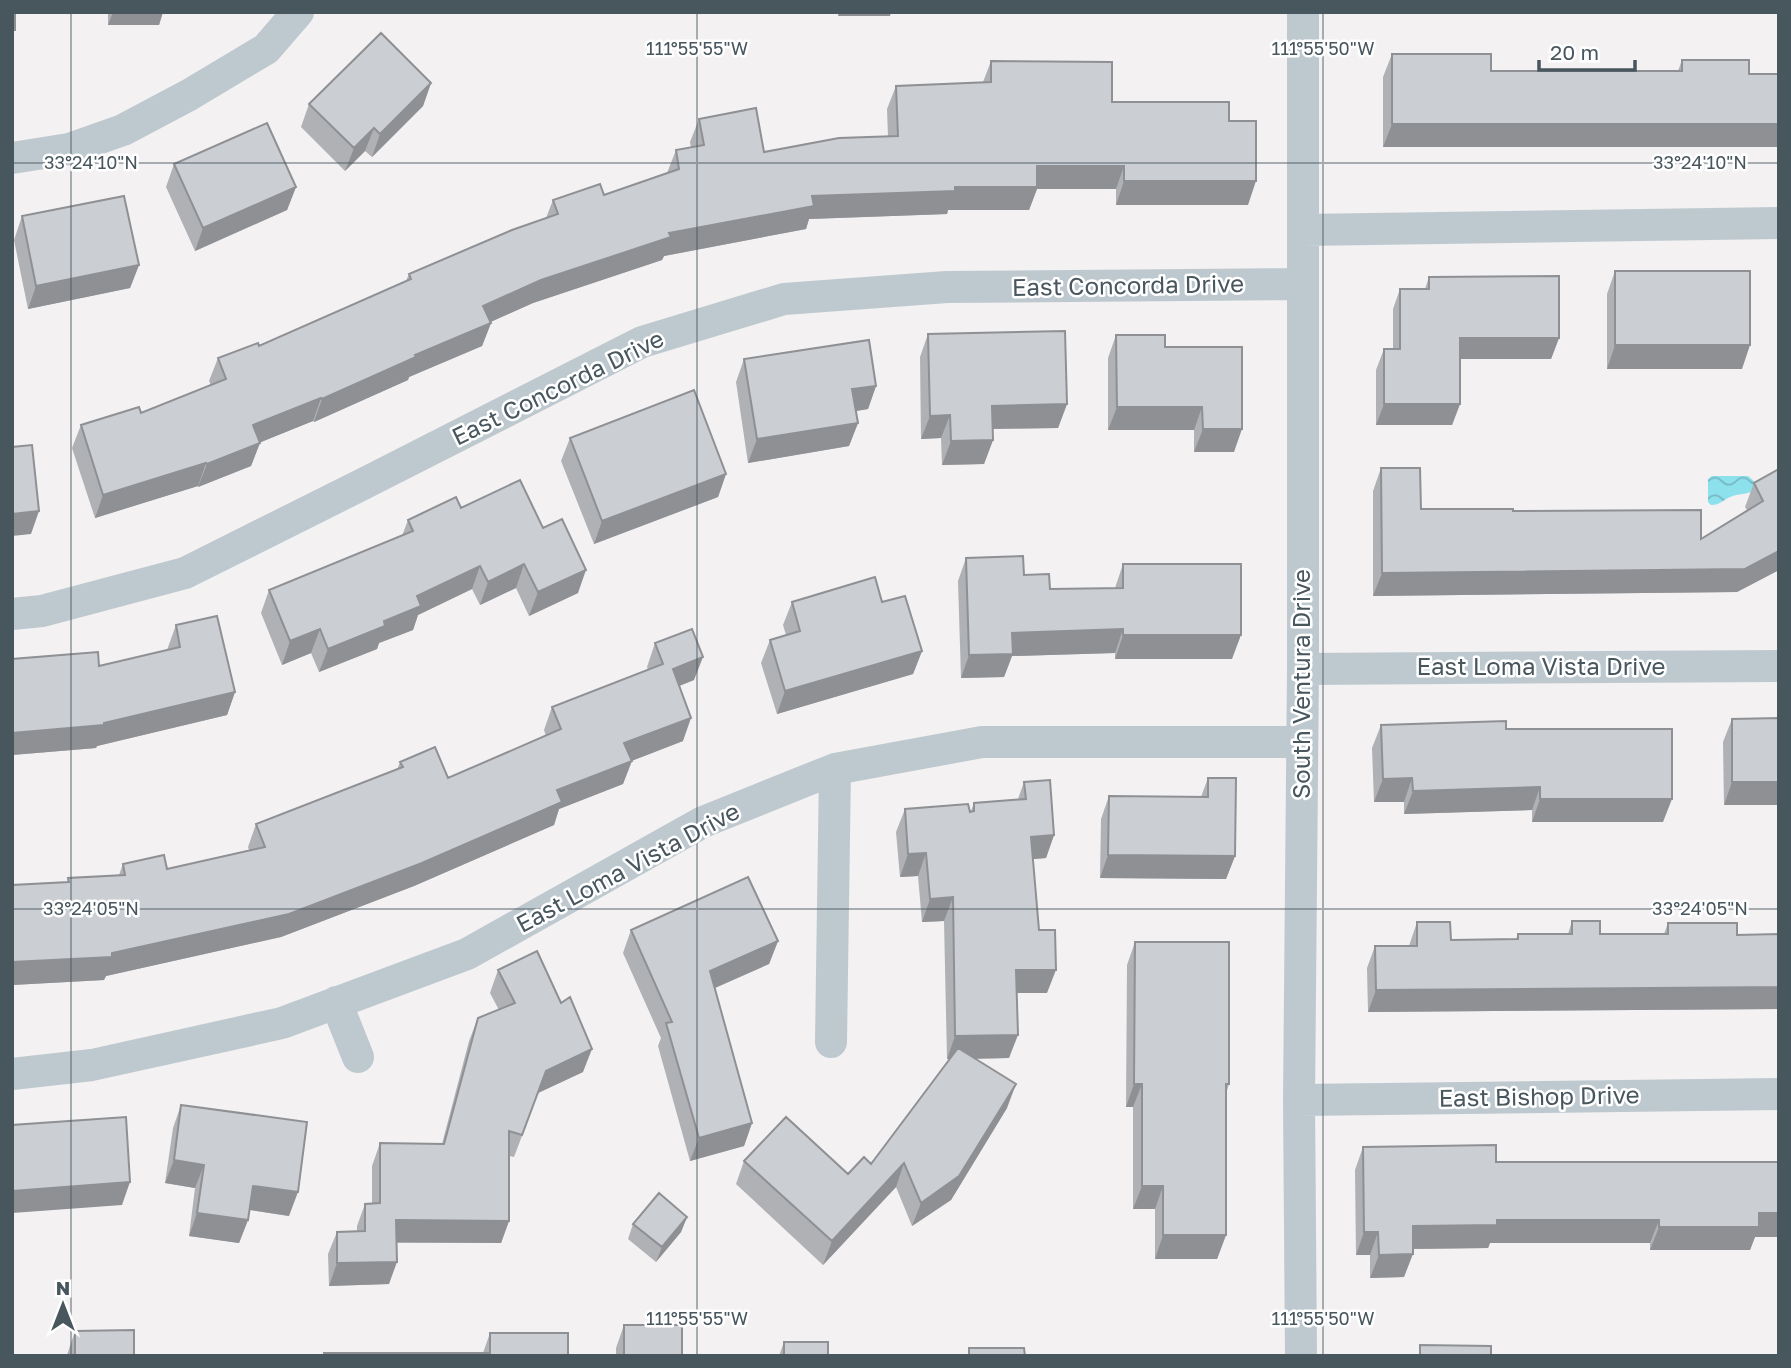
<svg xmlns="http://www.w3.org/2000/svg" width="1791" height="1368" font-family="'Golos Text',sans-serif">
  <defs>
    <pattern id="water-waves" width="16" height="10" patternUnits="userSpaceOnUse" patternTransform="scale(1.75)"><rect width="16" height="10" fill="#8de1ed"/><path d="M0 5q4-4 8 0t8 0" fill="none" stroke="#75b9c3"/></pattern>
  </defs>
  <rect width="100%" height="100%" fill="#f3f1f1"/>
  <path fill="url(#water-waves)" d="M1712 476H1748L1755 482 1756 489C1748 495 1742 493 1733 496 1725 498 1721 505 1711 505L1708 502V479Z"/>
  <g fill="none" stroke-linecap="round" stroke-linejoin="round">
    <path stroke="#bec9cf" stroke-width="32" d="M12 158 69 149 123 130 189 95 266 49 298 12
      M1303 230 1779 223
      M12 614 42 611 185 573 363 484 642 342 784 299 947 287 1303 284
      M1303 669 1779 666
      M336 1002 358 1057
      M831 1042 835 769
      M12 1074 92 1065 282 1023 467 954 703 822 835 769 982 742H1302
      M1299 1100 1779 1094
      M1301 1356 1299 1100 1303 669V12"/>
  </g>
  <path fill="#afb1b5" d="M108 12H163L159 25H108Z
    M1392 54 1491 71H1678L1682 60 1749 74 1779 147H1383V77Z
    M991 61 1112 102 1229 121 1248 205H1116V189H1037L1029 210H948L947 214 809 219 806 229 664 256 662 260 533 303 490 322 491 323 482 346 409 377 408 380 314 422 313 421 260 442 251 466 198 487V486L95 518 72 448 81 425 141 413 211 385 209 381 218 358 259 346 406 281 409 274 546 218 553 200 604 195 667 173 676 150 691 147 690 142 699 119 764 152 888 137 887 109 896 86 983 82Z
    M431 83 423 106 372 157 365 151 345 171 301 127 309 104Z
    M174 164 296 187 287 210 195 251 166 187Z
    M22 216 139 265 130 288 28 309 14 240Z
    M1615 271 1742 369H1607V294Z
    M1429 277 1559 338 1551 359H1460V404L1452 425H1376V370L1384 349H1393V309L1400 289H1425Z
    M928 334 1067 404 1058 428 993 429V440L984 464 942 465 941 438 921 439 920 357Z
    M1116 335 1165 347 1234 452H1194V430H1108V358Z
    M744 359 876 386 868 409 856 411 858 423 849 446 748 463 736 382Z
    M570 438 726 474 718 497 594 544 561 461Z
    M1381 468 1421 509 1513 511 1701 539 1747 510 1745 507 1754 483 1779 469V570L1737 592 1373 596V491Z
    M461 508 543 528 578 593 529 616 516 588 480 605 472 589 418 615 413 630 379 643 377 649 319 672 311 653 282 665 261 613 269 590 402 536 408 520Z
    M966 558 1024 575 1050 589 1115 588 1123 564 1232 659H1115V653L1012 656 1004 677 961 678 958 581Z
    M792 602H882L922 651 913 674 777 714 761 663 770 640 786 635 783 625Z
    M176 625 235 692 227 715 97 746 96 748 12 755V659L99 666 167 650Z
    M655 643 694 680 679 686 683 741 631 761 623 784 559 809 554 825 414 886 281 937 106 976 104 980 12 985V885L67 882 68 878 119 875 123 864 167 869 249 850 248 847 256 824 397 770 400 762 448 778 546 736 544 730 552 707 648 670 647 667Z
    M1779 718 1724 805 1723 742 1732 719Z
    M1381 725 1506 729 1663 822H1532V810L1404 814V802H1374L1372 748Z
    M1208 778 1235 856 1226 879 1100 878 1101 819 1109 796 1201 797Z
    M1024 782 1054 835 1046 858 1033 859 1039 930 1047 993H1017L1009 1058 975 1059 1007 1108 951 1200 912 1226 896 1187 823 1265 736 1184 744 1161 848 1174 871 1164 950 1059H947L944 921 922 922 918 876 900 877 896 832 905 809 971 811 974 803 1018 799Z
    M1572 921 1600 934H1664L1668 923 1737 935 1779 934V1009L1368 1012 1367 968 1375 946H1409L1417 922 1451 940 1516 939 1518 934H1568Z
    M631 930 778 941 769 964 715 988 752 1123 744 1146 690 1161 658 1046 661 1038 623 953Z
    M1135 942 1229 1084 1226 1094V1235L1217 1259H1155V1209H1133V1107H1126L1127 965Z
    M498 970 583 1072 538 1093 514 1157 509 1156V1221L501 1243H397L389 1284 329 1286 328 1254 337 1232H357V1226L365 1204 372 1203V1166L380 1143 442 1144 469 1041 478 1018 499 1010 490 993Z
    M181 1105 289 1216 249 1210 248 1220 239 1243 189 1236 195 1188 165 1183 173 1128Z
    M1363 1147 1496 1162 1779 1237H1755L1750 1250H1650V1243H1490L1488 1248 1413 1249 1404 1277 1370 1278V1255H1356L1355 1170Z
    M687 1217 681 1232 656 1262 628 1239 633 1224Z
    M624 1325 682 1356H616V1348Z
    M75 1331 134 1356 67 1355Z
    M490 1333 568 1356H323L324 1353H483Z
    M784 1342 828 1356H779Z"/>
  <path fill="#8e9094" d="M113 12H163L159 25H108Z
    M839 12H891L890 16H838Z
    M431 83 423 106 372 157 380 134Z
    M1392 124H1779V147H1383Z
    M374 128 365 151 345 171 354 148Z
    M1037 166H1124L1116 189H1037L1029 210H948L947 214 809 219 806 229 664 256 662 260 533 303 475 329 483 306 541 280 669 233 812 196 955 187Z
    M1124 181H1256L1248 205H1116Z
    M296 187 287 210 195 251 203 228Z
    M139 265 130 288 28 309 36 286Z
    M491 323 482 346 409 377 408 380 314 422 322 399 415 355Z
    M1460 338H1559L1551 359H1452Z
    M1615 345H1750L1742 369H1607Z
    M876 386 868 409 844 413 852 389Z
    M321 398 313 421 244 449 253 425Z
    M1067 404 1058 428 984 429 992 406Z
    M1384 404H1460L1452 425H1376Z
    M1117 407H1202L1194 430H1108Z
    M950 415 941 438 921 439 930 416Z
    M858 423 849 446 748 463 757 439Z
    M1203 429H1242L1234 452H1194Z
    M993 440 984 464 942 465 951 441Z
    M260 443 251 466 198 487 207 464Z
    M206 463 198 486 95 518 103 495Z
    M726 474 718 497 594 544 602 521Z
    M39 511 31 534 12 536V514Z
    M1779 551V570L1737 592 1373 596 1382 573Z
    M524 564 516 588 480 605 488 582Z
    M480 566 472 589 418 615 413 630 379 643 377 649 319 672 328 649 384 621 417 596Z
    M586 570 578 593 529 616 538 592Z
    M320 629 311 653 282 665 290 641Z
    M1123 629 1115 653 1012 656 1004 677 961 678 969 655 1012 633Z
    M1123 635H1241L1232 659H1115Z
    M922 651 913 674 777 714 785 691Z
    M703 657 694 680 664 692 673 669Z
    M235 692 227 715 97 746 96 748 12 755V733L104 723Z
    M691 718 683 741 616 767 624 743Z
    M632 761 623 784 559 809 554 825 414 886 281 937 106 976 104 980 12 985V962L112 953 557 790Z
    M1412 778 1404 802H1374L1383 779Z
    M1732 782H1779V805H1724Z
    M1540 787 1532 810 1404 814 1413 791Z
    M1540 799H1672L1663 822H1532Z
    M1054 835 1046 858 1023 860 1031 837Z
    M926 853 918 876 900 877 908 854Z
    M1108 855 1235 856 1226 879 1100 878Z
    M953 897 944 921 922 922 930 899Z
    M778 941 769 964 701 994 710 971Z
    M1016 970H1056L1047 993H1008Z
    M1779 987V1009L1368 1012 1376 990Z
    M1018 1035 1009 1058 947 1059 955 1036Z
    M592 1049 583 1072 538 1093 514 1157 546 1071Z
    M1016 1084 1007 1108 951 1200 912 1226 921 1203Z
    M1134 1084H1142L1133 1107H1126Z
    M752 1123 744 1146 690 1161 699 1138Z
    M174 1160 204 1165 195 1188 165 1183Z
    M904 1163 896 1187 823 1265 832 1241Z
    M130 1182 122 1205 12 1213V1191Z
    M253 1186 298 1192 289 1216 244 1209Z
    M1142 1186H1163L1155 1209H1133Z
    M197 1213 248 1220 239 1243 189 1236Z
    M1759 1213H1779V1237H1755L1750 1250H1650L1659 1227Z
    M687 1217 681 1232 656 1262 662 1247Z
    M396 1220 509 1221 501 1243 388 1242Z
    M1497 1220H1659L1650 1243H1490L1488 1248 1404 1249 1413 1226Z
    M1364 1232H1378L1370 1255H1356Z
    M1163 1235H1226L1217 1259H1155Z
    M1413 1254 1404 1277 1370 1278 1379 1255Z
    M397 1262 389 1284 329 1286 337 1263Z"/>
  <path fill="#cbced3" stroke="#8e9094" stroke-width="2" d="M12 12H15V30H12Z
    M381 33 431 83 380 134 374 128 354 148 309 104Z
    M1392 54H1491V71H1682V60H1749V74H1779V124H1392Z
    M991 61 1112 62V102H1229V121H1256V181H1124V166H1037V187H955V191L812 196 814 206 669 233 671 237 541 280 483 306 491 323 415 355 416 357 322 399 321 398 253 425 260 443 207 464 206 463 103 495 81 425 139 407 141 413 226 379 218 358 258 343 259 346 411 279 409 274 512 230 558 214 553 200 600 184 604 195 679 169 676 150 704 145 699 119 756 108 764 152 839 138 898 136 896 86 991 82Z
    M267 123 296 187 203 228 174 164Z
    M124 196 139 265 36 286 22 216Z
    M1615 271H1750V345H1615Z
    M1559 276V338H1460V404H1384V349H1400V289H1429V277Z
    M1065 331 1067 404 992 406 993 440 951 441 950 415 930 416 928 334Z
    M1116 335H1165V347H1242V429H1203L1202 407H1117Z
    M869 340 876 386 852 389 858 423 757 439 744 359Z
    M694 390 726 474 602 521 570 438Z
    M32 445 39 511 12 514V447Z
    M1381 468H1420L1421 509H1513V511L1701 510V539L1763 501 1754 483 1779 469V551L1745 569 1382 573Z
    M520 480 543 528 562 519 586 570 538 592 524 564 488 582 480 566 417 596 421 606 384 621 385 626 328 649 320 629 290 641 269 590 413 531 408 520 456 497 461 508Z
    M1023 556 1024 575 1049 574 1050 589 1123 588V564H1241V635H1123V629L1012 633 1013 654 969 655 966 558Z
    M875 577 882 602 905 596 922 651 785 691 770 640 800 631 792 602Z
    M217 616 235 692 104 723V725L12 733V659L98 652 99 666 180 647 176 625Z
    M692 629 703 657 673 669 691 718 624 743 632 761 557 790 562 802 422 863 289 914 112 953V957L12 962V885L69 882 68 878 125 875 123 864 164 855 167 869 265 847 256 824 403 767 400 762 435 747 448 778 561 729 552 707 663 664 655 643Z
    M1779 718V782H1732V719Z
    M1506 721V729H1672V799H1540V787L1413 791 1412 778 1383 779 1381 725Z
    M1208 778H1236L1235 856 1108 855 1109 796 1208 797Z
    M1050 780 1054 835 1031 837 1039 930H1055L1056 970H1016L1018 1035 955 1036 953 897 930 899 926 853 908 854 905 809 968 804 970 812 974 811V803L1026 799 1024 782Z
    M748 877 778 941 710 971 752 1123 699 1138 666 1023 672 1022 631 930Z
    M1572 921H1600V934H1668V923H1737V935L1779 934V987L1376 990 1375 946H1417V922H1450L1451 940 1518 939V934H1572Z
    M1135 942H1229V1084H1226V1235H1163V1186H1142V1084H1134Z
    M537 951 561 1003 570 997 592 1049 546 1071 522 1135 509 1131V1221L396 1220 397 1262 337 1263V1232L365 1231V1204L380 1203V1143L444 1144 478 1018 515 1003 498 970Z
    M958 1048 1016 1084 959 1176 921 1203 904 1163 832 1241 744 1161 786 1117 848 1174 864 1157 871 1164Z
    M181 1105 307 1122 298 1192 253 1186 248 1220 197 1213 204 1165 174 1160Z
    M126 1117 130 1182 12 1191V1125Z
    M1496 1145V1162H1779V1213H1759V1227H1659V1220H1497V1225L1413 1226V1254L1379 1255 1378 1232H1364L1363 1147Z
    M659 1193 687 1217 662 1247 633 1224Z
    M624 1325H682V1356H624Z
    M134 1330V1356H13L75 1355V1331Z
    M490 1333H568V1356H324V1353H490Z
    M784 1342H828V1356H784Z
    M1420 1345 1491 1346V1356H1420Z
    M969 1348H1024L1025 1356H969Z"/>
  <path fill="none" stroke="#48565e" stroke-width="2" stroke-opacity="0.45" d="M71 12V1356M697 12V1356M1323 12V1356M12 163H1779M12 909H1779"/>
  <g text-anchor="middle" stroke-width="5" stroke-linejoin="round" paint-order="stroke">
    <g font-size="24" fill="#48565e" stroke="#fff">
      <text transform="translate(1128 286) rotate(-1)" y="8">East Concorda Drive</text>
      <text transform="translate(558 388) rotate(-26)" y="8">East Concorda Drive</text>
      <text x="1541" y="675">East Loma Vista Drive</text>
      <text transform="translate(1302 684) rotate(-90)" y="8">South Ventura Drive</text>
      <text transform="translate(628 868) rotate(-28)" y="8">East Loma Vista Drive</text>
      <text transform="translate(1539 1097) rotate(-1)" y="8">East Bishop Drive</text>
    </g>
  </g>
  <g font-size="18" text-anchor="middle" fill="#48565e" stroke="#fff" stroke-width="5" stroke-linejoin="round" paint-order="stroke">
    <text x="697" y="55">111°55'55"W</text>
    <text x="1323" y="55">111°55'50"W</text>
    <text x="91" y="169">33°24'10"N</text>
    <text x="1700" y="169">33°24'10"N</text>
    <text x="91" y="915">33°24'05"N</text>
    <text x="1700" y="915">33°24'05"N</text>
    <text x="697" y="1325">111°55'55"W</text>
    <text x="1323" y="1325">111°55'50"W</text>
  </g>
  <rect width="1791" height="1368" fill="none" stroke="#48565e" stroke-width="28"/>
  <g transform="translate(63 1305)" stroke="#ffffff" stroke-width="5" paint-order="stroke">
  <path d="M0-5L12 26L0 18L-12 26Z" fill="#48565e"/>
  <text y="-10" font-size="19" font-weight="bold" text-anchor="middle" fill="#48565e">N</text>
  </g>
  <path d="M1539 60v10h96v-10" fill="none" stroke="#48565e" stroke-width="3.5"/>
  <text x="1550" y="60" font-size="21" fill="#48565e" stroke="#ffffff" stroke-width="5" paint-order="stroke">20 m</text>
</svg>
